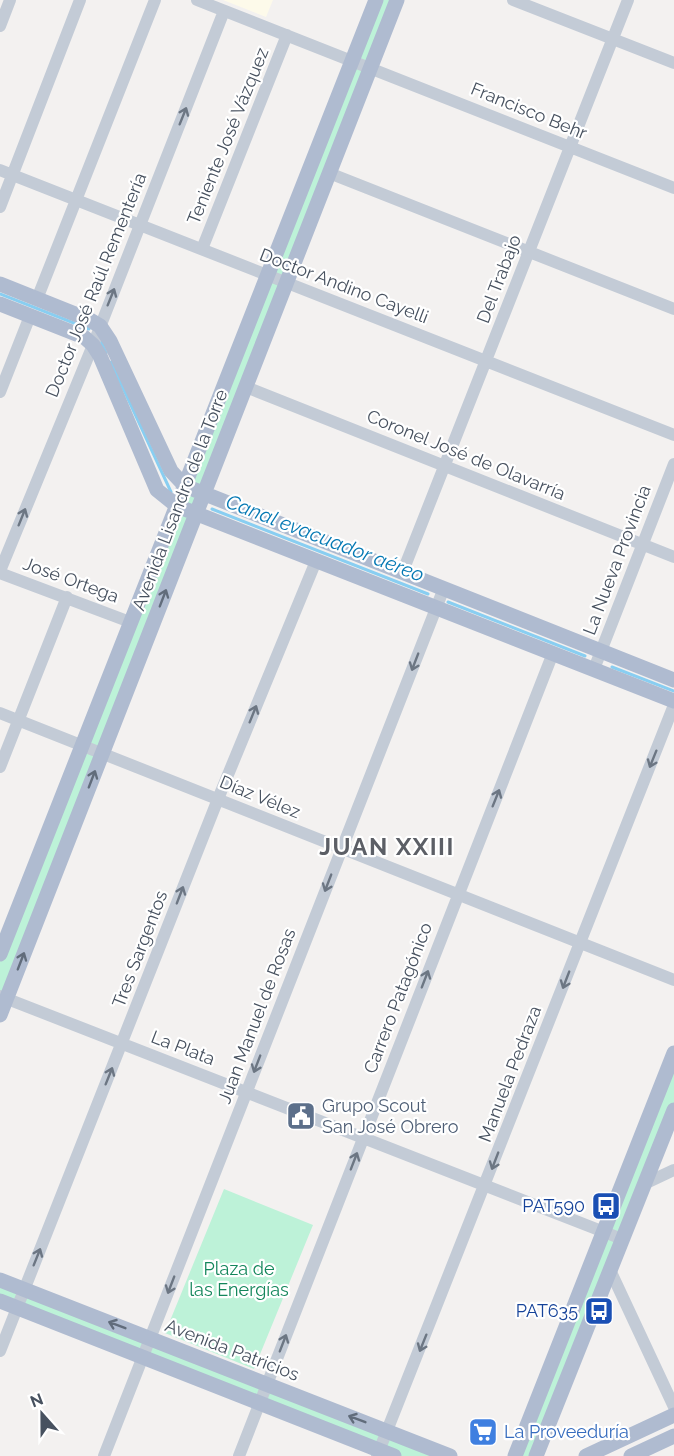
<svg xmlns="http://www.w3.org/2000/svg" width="674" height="1456" font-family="Raleway,sans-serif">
  <rect width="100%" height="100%" fill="#f3f1f0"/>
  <path fill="#fdfaea" d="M223 0H273L266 17Z"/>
  <path fill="#bdf2d8" d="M376 0H397L0 1015V953Z
    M674 1053V1110L536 1456H515Z
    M224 1189 313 1225 254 1369 165 1333Z
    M0 1280 450 1456H394L0 1301Z"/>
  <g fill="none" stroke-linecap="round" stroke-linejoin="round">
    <path stroke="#89cef1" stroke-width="3" d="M0 294 89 329
      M101 341 106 353
      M111 362 171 492
      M212 509 428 594
      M448 602 585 656
      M612 667 674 691"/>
    <path stroke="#c3cbd6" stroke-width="12" d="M197 0 674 188
      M513 0 674 63
      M0 26 10 0
      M0 170 674 435
      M329 173 674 309
      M0 207 80 0
      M202 249 287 35
      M37 299 155 0
      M246 387 674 557
      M0 392 30 316
      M0 571 93 345 224 11
      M403 571 628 0
      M0 573 130 622
      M594 669 674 464
      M0 713 674 980
      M0 767 67 597
      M0 996 622 1239
      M644 1184 674 1170
      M610 1270 674 1407
      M0 1351 218 799 316 561
      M104 1456 444 588
      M239 1456 553 653
      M377 1456 674 705"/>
    <path stroke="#afbbd0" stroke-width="15" d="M0 284 90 320 100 326 110 341 171 471 185 486 674 680
      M0 304 84 337 93 345 100 356 157 490 177 506 674 701
      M0 954 376 0
      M0 1015 397 0
      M0 1280 450 1456
      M0 1301 394 1456
      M515 1456 674 1053
      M536 1456 674 1110
      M586 1456 674 1415
      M631 1456 674 1436"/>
  </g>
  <defs><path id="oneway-shaft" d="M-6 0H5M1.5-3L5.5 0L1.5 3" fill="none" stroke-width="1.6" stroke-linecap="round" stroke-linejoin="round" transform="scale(1.5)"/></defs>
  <g stroke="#6c7683">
    <use href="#oneway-shaft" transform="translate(183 116) rotate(-68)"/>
    <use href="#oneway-shaft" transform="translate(111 297) rotate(-68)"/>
    <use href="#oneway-shaft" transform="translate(22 517) rotate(-68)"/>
    <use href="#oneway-shaft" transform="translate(415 662) rotate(111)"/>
    <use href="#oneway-shaft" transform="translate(253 714) rotate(-68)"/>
    <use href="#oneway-shaft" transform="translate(653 759) rotate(112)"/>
    <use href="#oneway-shaft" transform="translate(496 798) rotate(-68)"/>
    <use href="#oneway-shaft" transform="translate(328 883) rotate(111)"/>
    <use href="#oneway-shaft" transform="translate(180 895) rotate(-69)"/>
    <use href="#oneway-shaft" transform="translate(425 979) rotate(-69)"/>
    <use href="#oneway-shaft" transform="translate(566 980) rotate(111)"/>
    <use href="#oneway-shaft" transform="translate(257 1064) rotate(111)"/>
    <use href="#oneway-shaft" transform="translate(109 1076) rotate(-68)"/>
    <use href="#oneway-shaft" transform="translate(354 1161) rotate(-69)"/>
    <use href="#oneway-shaft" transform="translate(495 1161) rotate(111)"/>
    <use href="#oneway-shaft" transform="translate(37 1257) rotate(-68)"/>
    <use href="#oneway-shaft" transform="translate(171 1285) rotate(111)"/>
    <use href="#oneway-shaft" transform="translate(283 1343) rotate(-69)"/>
    <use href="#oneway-shaft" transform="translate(423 1343) rotate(112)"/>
  </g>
  <g stroke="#616c7b">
    <use href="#oneway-shaft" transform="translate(163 598) rotate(-69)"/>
    <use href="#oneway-shaft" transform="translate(92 779) rotate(-69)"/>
    <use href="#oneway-shaft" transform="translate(21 961) rotate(-69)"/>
    <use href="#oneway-shaft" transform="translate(117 1325) rotate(-159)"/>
    <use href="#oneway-shaft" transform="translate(357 1419) rotate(-159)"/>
  </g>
  <defs>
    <g id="civic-square" transform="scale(1.5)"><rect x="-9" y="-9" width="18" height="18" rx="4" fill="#5c6f8a" stroke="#fff"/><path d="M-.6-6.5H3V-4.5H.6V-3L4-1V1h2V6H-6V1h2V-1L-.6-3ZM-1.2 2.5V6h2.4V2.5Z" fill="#fff"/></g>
    <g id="bus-square" transform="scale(1.5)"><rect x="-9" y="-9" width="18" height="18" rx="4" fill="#1a4fb4" stroke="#fff"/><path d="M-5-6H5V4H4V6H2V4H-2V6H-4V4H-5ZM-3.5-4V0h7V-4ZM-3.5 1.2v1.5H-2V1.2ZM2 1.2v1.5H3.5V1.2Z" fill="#fff"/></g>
    <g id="supermarket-square" transform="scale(1.5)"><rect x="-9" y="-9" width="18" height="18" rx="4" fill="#3f7fe0" stroke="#fff"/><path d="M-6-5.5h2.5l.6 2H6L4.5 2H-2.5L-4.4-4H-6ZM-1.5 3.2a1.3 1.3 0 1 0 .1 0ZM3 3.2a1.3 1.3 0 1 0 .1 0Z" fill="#fff"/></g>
  </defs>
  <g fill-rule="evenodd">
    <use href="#civic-square" x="301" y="1116"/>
    <use href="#bus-square" x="606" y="1206"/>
    <use href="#bus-square" x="599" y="1311"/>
    <use href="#supermarket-square" x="483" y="1432"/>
  </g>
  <g text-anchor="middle" stroke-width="4.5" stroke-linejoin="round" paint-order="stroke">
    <g font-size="18" fill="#47515f" stroke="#fff">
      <text transform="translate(529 111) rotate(22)" y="6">Francisco Behr</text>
      <text transform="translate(228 136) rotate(-68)" y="6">Teniente José Vázquez</text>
      <text transform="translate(499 279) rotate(-69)" y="6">Del Trabajo</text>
      <text transform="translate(96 285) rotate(-68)" y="6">Doctor José Raúl Rementería</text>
      <text transform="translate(344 286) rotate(21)" y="6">Doctor Andino Cayelli</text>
      <text transform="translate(466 455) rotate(22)" y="6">Coronel José de Olavarría</text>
      <text transform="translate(180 500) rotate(-69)" y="6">Avenida Lisandro de la Torre</text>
      <text transform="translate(617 560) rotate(-69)" y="6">La Nueva Provincia</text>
      <text transform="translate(71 580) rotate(20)" y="6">José Ortega</text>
      <text transform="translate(260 797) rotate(22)" y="6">Díaz Vélez</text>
      <text transform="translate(140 949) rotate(-69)" y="6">Tres Sargentos</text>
      <text transform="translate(398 998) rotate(-69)" y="6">Carrero Patagónico</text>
      <text transform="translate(257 1016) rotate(-69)" y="6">Juan Manuel de Rosas</text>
      <text transform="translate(183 1048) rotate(21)" y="6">La Plata</text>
      <text transform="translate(510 1074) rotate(-69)" y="6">Manuela Pedraza</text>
      <text transform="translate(232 1350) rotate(21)" y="6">Avenida Patricios</text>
    </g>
    <g font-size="18" fill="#4e5e75" stroke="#fff" text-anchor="start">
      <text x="322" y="1112">Grupo Scout<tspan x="322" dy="21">San José Obrero</tspan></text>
    </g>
    <g font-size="18" fill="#164399" stroke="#fff" text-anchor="end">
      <text x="585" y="1212">PAT590</text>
      <text x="578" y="1317">PAT635</text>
    </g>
    <g font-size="18" fill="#13865b" stroke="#fff">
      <text x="239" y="1275">Plaza de<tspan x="239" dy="21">las Energías</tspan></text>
    </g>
    <g font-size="18" fill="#366cbe" stroke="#fff" text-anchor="start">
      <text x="504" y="1438">La Proveeduría</text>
    </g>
    <g font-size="20" font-style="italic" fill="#0579b4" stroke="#fff">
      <text transform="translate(325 538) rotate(21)" y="7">Canal evacuador aéreo</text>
    </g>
    <g font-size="24" font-weight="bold" letter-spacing="1.5" fill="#5c5f66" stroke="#fff">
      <text x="387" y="855">JUAN XXIII</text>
    </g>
  </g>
  <g transform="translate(42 1414) rotate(339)" stroke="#ffffff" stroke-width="4.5" paint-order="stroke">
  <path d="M0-4.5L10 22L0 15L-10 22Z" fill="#47515f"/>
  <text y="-9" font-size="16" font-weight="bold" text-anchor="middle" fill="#47515f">N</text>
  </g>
</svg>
